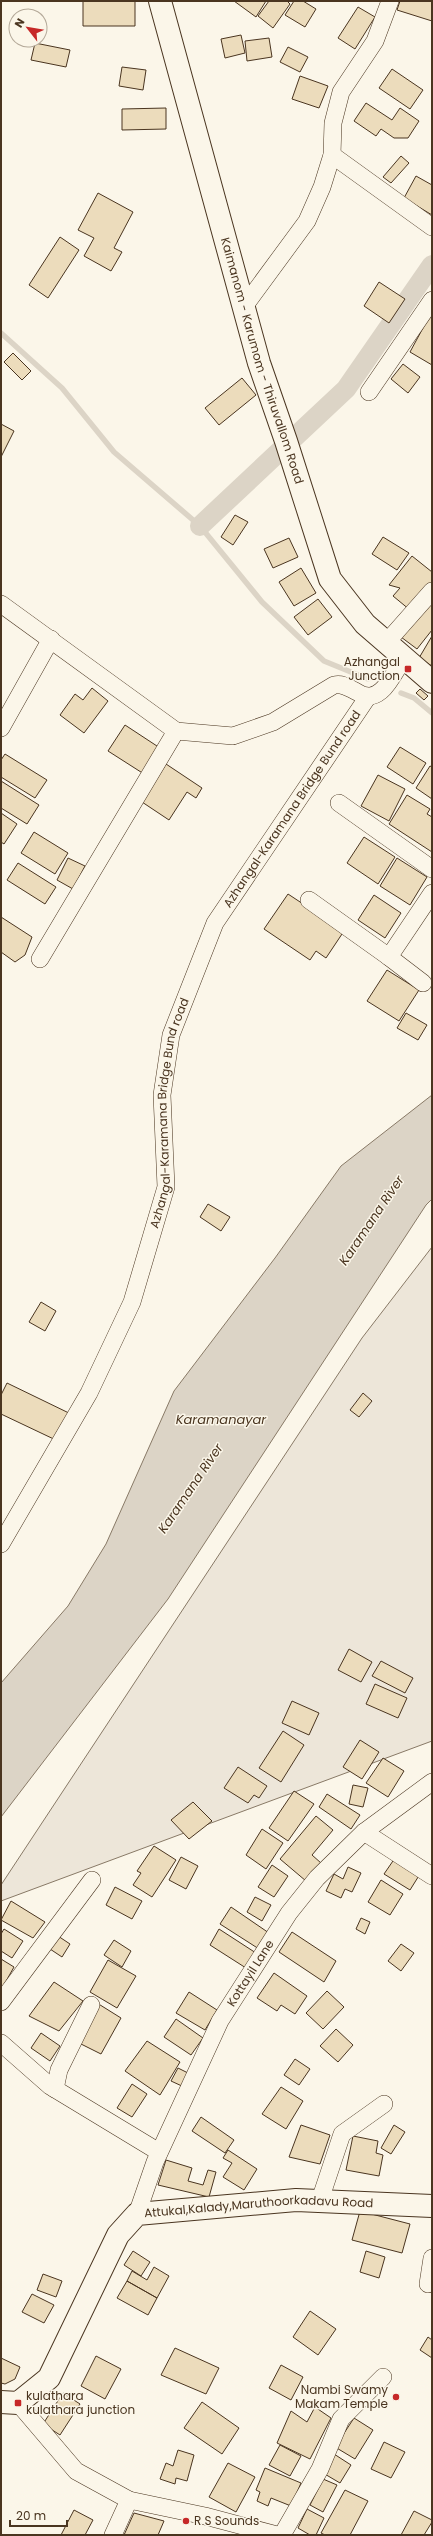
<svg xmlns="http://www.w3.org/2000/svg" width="433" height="2536" font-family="Poppins,sans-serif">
  <rect width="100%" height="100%" fill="#fbf6e9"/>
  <path fill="#ede6d9" stroke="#887966" d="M432 1247V1741L1 1901V1885L362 1338Z"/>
  <path fill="#dcd4c6" stroke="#887966" d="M432 1095V1199L426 1205 168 1599 1 1817V1683L68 1606 106 1544 174 1391 275 1258 341 1166Z"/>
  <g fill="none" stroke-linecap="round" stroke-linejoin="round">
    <path stroke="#dcd4c6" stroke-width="5.5" d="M1 333 62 388 114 452 200 526 262 602 324 661 368 679
      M401 693 414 698 432 713"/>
    <path stroke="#dcd4c6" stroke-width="20" d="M200 526 346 389 432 265"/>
  </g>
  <path fill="#ecdcbc" stroke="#4a3520" d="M83 1H135V26H83Z
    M234 1H266L256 17Z
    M269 1H287L290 4 273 28 258 16Z
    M294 1H303L316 9 305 27 285 15Z
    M400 1H432V21L397 10Z
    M358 7 375 17 355 49 338 38Z
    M241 35 245 53 225 58 221 39Z
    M269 38 272 57 247 61 245 41Z
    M35 43 70 50 66 67 31 60Z
    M288 47 308 57 300 72 280 62Z
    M122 67 146 70 143 90 119 86Z
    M392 69 423 90 410 109 379 88Z
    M300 76 328 86 319 108 292 99Z
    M366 103 392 120 400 108 419 121 408 138H394L381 129 376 136 354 121Z
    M166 108V129L122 130V109Z
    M401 156 409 163 391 183 383 177Z
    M416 176 432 185V215L404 198Z
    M98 193 133 212 114 248 122 252 111 271 84 256 94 238 78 230Z
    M60 237 79 250 48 298 29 285Z
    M379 282 405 299 389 323 364 306Z
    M430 315 432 316V365L410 352Z
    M13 353 31 371 22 380 4 362Z
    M403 364 420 377 408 393 391 379Z
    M242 378 256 395 219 425 205 408Z
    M1 424 14 431 1 457Z
    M235 515 248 522 233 545 221 537Z
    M383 537 409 553 397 570 372 554Z
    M289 538 298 557 273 568 264 549Z
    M412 556 432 572V584L410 610 393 596 400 588 389 585Z
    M301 568 316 593 294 606 279 582Z
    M432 596V630L417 649 401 637Z
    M318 599 332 617 308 635 294 617Z
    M432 636V666L419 658Z
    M92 688 108 701 84 733 60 715 75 694 83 700Z
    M420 689 428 696 424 700 416 693Z
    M125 725 160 748 144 774 108 751Z
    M400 747 426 763 413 784 387 767Z
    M5 754 47 780 35 798 1 777V760Z
    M166 764 202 788 196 798 187 792 169 820 142 802Z
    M430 766 432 767V799L416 788Z
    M378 775 405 789 389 821 361 806Z
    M1 781 39 805 27 824 1 808Z
    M407 795 430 809 427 814 432 817V852L389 824Z
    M1 813 17 824 4 844 1 842Z
    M34 832 68 853 55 874 21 853Z
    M364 837 395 857 378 884 347 863Z
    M68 858 85 866 73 889 57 880Z
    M397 858 427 877 410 905 380 886Z
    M18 863 56 887 45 904 7 880Z
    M288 894 344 931 326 958 316 951 310 960 264 929Z
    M374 895 401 913 385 938 358 920Z
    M1 917 32 937 25 955 15 962 1 952Z
    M387 970 419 990 399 1021 367 1001Z
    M406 1013 427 1025 418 1040 397 1028Z
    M208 1204 230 1217 221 1231 200 1217Z
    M41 1302 56 1311 45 1331 29 1322Z
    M7 1383 73 1415 60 1442 1 1414V1395Z
    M363 1393 372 1401 359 1417 350 1410Z
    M349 1649 372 1662 361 1682 338 1670Z
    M381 1661 413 1678 405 1693 372 1676Z
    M375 1684 407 1698 398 1718 366 1704Z
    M292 1701 319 1713 309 1735 282 1723Z
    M283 1731 304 1745 281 1782 259 1768Z
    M360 1740 379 1752 362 1779 343 1767Z
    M383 1758 404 1771 388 1797 366 1783Z
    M238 1767 267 1786 259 1798 254 1795 248 1803 224 1788Z
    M353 1785 368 1788 363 1807 349 1804Z
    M294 1791 314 1804 288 1841 269 1828Z
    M327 1794 360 1815 351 1829 319 1807Z
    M193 1802 212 1821 189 1839 171 1820Z
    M316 1816 333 1830 312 1855 321 1863 306 1881 280 1859Z
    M262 1829 283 1843 266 1869 246 1855Z
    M154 1846 176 1860 152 1897 133 1885 141 1873 137 1871Z
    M181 1857 198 1866 186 1889 169 1880Z
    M395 1858 420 1874 410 1890 384 1874Z
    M272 1865 288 1876 274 1897 258 1887Z
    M348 1867 361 1873 352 1892 345 1889 341 1898 326 1891 334 1874 343 1879Z
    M381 1880 403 1894 390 1915 368 1902Z
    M115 1887 142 1901 132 1919 106 1905Z
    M255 1897 271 1905 262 1921 247 1912Z
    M11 1901 45 1922 33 1938 1 1920Z
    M231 1907 269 1933 259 1949 220 1924Z
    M361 1918 370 1922 365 1934 356 1929Z
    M4 1929 23 1941 12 1958 1 1951V1934Z
    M219 1929 256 1953 246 1968 210 1945Z
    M292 1932 336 1961 324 1982 279 1952Z
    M58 1936 70 1944 62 1957 50 1949Z
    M114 1940 131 1951 122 1967 104 1955Z
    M401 1944 414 1953 401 1971 388 1961Z
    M1 1959 14 1967 1 1990Z
    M108 1960 136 1976 117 2008 90 1992Z
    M274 1973 307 1996 295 2014 281 2005 277 2011 257 1998Z
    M54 1982 83 2001 59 2031 29 2016Z
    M327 1991 344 2007 323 2029 306 2013Z
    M189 1992 217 2010 205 2030 176 2013Z
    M97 2003 121 2018 101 2054 75 2041Z
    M176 2019 203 2038 191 2055 164 2037Z
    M336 2029 353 2045 338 2062 320 2046Z
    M41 2033 60 2046 50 2061 31 2048Z
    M147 2041 180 2062 160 2095 125 2071Z
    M295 2059 310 2069 299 2085 284 2075Z
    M178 2068 190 2074 184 2087 171 2081Z
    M132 2084 147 2094 132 2117 117 2108Z
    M281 2087 303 2101 286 2129 262 2114Z
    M201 2117 234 2140 225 2153 192 2131Z
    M301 2125 330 2135 320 2164 289 2157Z
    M394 2125 405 2132 391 2154 381 2148Z
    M353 2136 378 2141 376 2153 383 2155 379 2176 346 2170Z
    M228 2150 257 2169 244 2190 223 2177 232 2163 223 2158Z
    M166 2160 192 2168 188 2181 203 2185 208 2170 216 2172 209 2197 158 2185Z
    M360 2211 410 2224 402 2253 352 2240Z
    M133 2251 150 2262 141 2276 124 2265Z
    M366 2251 385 2257 379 2278 360 2272Z
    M154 2267 169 2276 157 2298 127 2281 132 2271 147 2280Z
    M43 2274 62 2281 56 2297 37 2290Z
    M127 2281 157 2298 148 2315 117 2298Z
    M32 2294 54 2305 44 2323 22 2312Z
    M310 2311 336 2329 318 2355 293 2337Z
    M428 2337 432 2340V2358L420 2350Z
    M175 2348 219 2368 206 2394 161 2375Z
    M96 2356 121 2369 105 2399 81 2386Z
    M1 2358 20 2367 15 2379 5 2384 1 2383Z
    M281 2365 303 2377 291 2400 269 2388Z
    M63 2393 80 2404 60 2435 43 2424Z
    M202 2402 239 2428 222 2454 184 2428Z
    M315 2407 331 2418 310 2459 277 2443 291 2411 307 2422Z
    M354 2418 373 2430 355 2459 335 2447Z
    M384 2442 405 2452 391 2478 371 2469Z
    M280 2445 301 2456 290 2476 269 2465Z
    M178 2450 194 2455 187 2481 176 2478 175 2484 160 2479 166 2463 173 2466Z
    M334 2454 351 2465 340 2483 323 2473Z
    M228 2463 255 2477 236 2512 209 2497Z
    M265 2468 301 2483 291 2506 271 2498 268 2506 257 2501 260 2492 256 2490Z
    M323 2479 337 2485 323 2512 310 2505Z
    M345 2490 368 2501 350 2535H325L321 2533Z
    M307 2509 324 2518 316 2535H310L298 2528Z
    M74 2510 93 2520 85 2535H61Z
    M414 2511 432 2520V2522L424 2535H401Z
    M134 2513 164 2521 158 2535H124Z"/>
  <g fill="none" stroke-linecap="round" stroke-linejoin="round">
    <g stroke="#4a3520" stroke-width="18">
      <g id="minor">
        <path d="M332 155 432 227"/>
        <path d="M243 308 307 221 322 187 332 155 333 123 341 92 375 41 390 1"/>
        <path d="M369 392 432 300"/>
        <path d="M1 604 176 731 233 736 273 722 334 685C343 683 349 688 357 692 380 707 392 676 403 659"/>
        <path d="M386 643 432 591"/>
        <path d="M1 728 51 639"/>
        <path d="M339 803 432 869"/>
        <path d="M309 900 389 957"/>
        <path d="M40 959 176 731"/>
        <path d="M423 983 389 957 432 893"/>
        <path id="s1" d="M1 1544 89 1393 132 1302 166 1187 162 1095 171 1035 215 923 367 698"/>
        <path d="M364 1832 432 1876"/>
        <path d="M1 2002 92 1880"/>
        <path d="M1 2043 50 2086 159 2152"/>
        <path d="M55 2089 59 2070 91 2005"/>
        <path d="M320 2200 342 2134 384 2104"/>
        <path id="s2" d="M137 2214 155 2162 220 2021 289 1913 317 1878 364 1832 432 1782"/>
        <path d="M428 2284 432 2258"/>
        <path d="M18 2403 76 2471 129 2500 205 2516 277 2535"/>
        <path d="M113 2535 129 2500"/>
        <path d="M282 2535 320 2469 341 2419 383 2377"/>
      </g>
    </g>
    <g stroke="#4a3520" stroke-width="24">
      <g id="tertiary">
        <path id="s3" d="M1 2402 18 2403 49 2378 118 2235 137 2214 296 2200 432 2206"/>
      </g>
    </g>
    <g stroke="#4a3520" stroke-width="24">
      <g id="secondary">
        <path id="s4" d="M160 1 259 363 286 441 330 579 365 624 432 682"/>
      </g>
    </g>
    <use href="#minor" stroke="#fbf6e9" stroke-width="17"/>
    <use href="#tertiary" stroke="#fbf6e9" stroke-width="22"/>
    <use href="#secondary" stroke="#fbf6e9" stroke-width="22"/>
  </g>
  <g fill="#c62828" stroke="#fbf6e9" stroke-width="1.5">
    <rect x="404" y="665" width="8" height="8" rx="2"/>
    <circle cx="396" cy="2397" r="4"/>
    <rect x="14" y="2399" width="8" height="8" rx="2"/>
    <circle cx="186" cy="2521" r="4"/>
  </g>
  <g text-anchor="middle" stroke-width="3" stroke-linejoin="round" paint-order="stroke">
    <g font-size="12" fill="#4a3520" stroke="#fbf6e9">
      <text dy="4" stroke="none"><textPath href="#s4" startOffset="374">Kaimanom - Karumom - Thiruvallom Road</textPath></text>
      <text dy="4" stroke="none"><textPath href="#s1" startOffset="806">Azhangal-Karamana Bridge Bund road</textPath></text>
      <text dy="4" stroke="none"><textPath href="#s1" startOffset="470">Azhangal-Karamana Bridge Bund road</textPath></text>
      <text dy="4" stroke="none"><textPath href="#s2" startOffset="267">Kottayil Lane</textPath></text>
      <text dy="4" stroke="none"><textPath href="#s3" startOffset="366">Attukal,Kalady,Maruthoorkadavu Road</textPath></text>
    </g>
    <g font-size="12" fill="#4a3520" stroke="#fbf6e9" text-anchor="end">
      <text x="400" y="666">Azhangal<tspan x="400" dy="14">Junction</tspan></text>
      <text x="388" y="2394">Nambi Swamy<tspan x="388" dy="14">Makam Temple</tspan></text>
      <text x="26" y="2400" text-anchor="start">kulathara<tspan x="26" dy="14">kulathara junction</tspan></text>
      <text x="194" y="2525" text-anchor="start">R S Sounds</text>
    </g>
    <g font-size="13" font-style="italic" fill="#4a3520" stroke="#fbf6e9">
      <text transform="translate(371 1220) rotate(-56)" y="5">Karamana River</text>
      <text x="221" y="1424">Karamanayar</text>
      <text transform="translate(190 1488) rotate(-56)" y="5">Karamana River</text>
    </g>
  </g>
  <rect width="433" height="2536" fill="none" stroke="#4a3520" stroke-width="4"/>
  <g transform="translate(28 28) rotate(301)"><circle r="19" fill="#fbf6e9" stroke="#b4a999"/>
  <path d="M0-3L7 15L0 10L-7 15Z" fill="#c62828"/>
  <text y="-6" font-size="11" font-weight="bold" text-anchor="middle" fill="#4a3520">N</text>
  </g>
  <path d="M10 2520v6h57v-6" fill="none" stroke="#4a3520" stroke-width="2"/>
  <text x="16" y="2520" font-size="12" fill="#4a3520" stroke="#fbf6e9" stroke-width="3" paint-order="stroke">20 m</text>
</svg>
